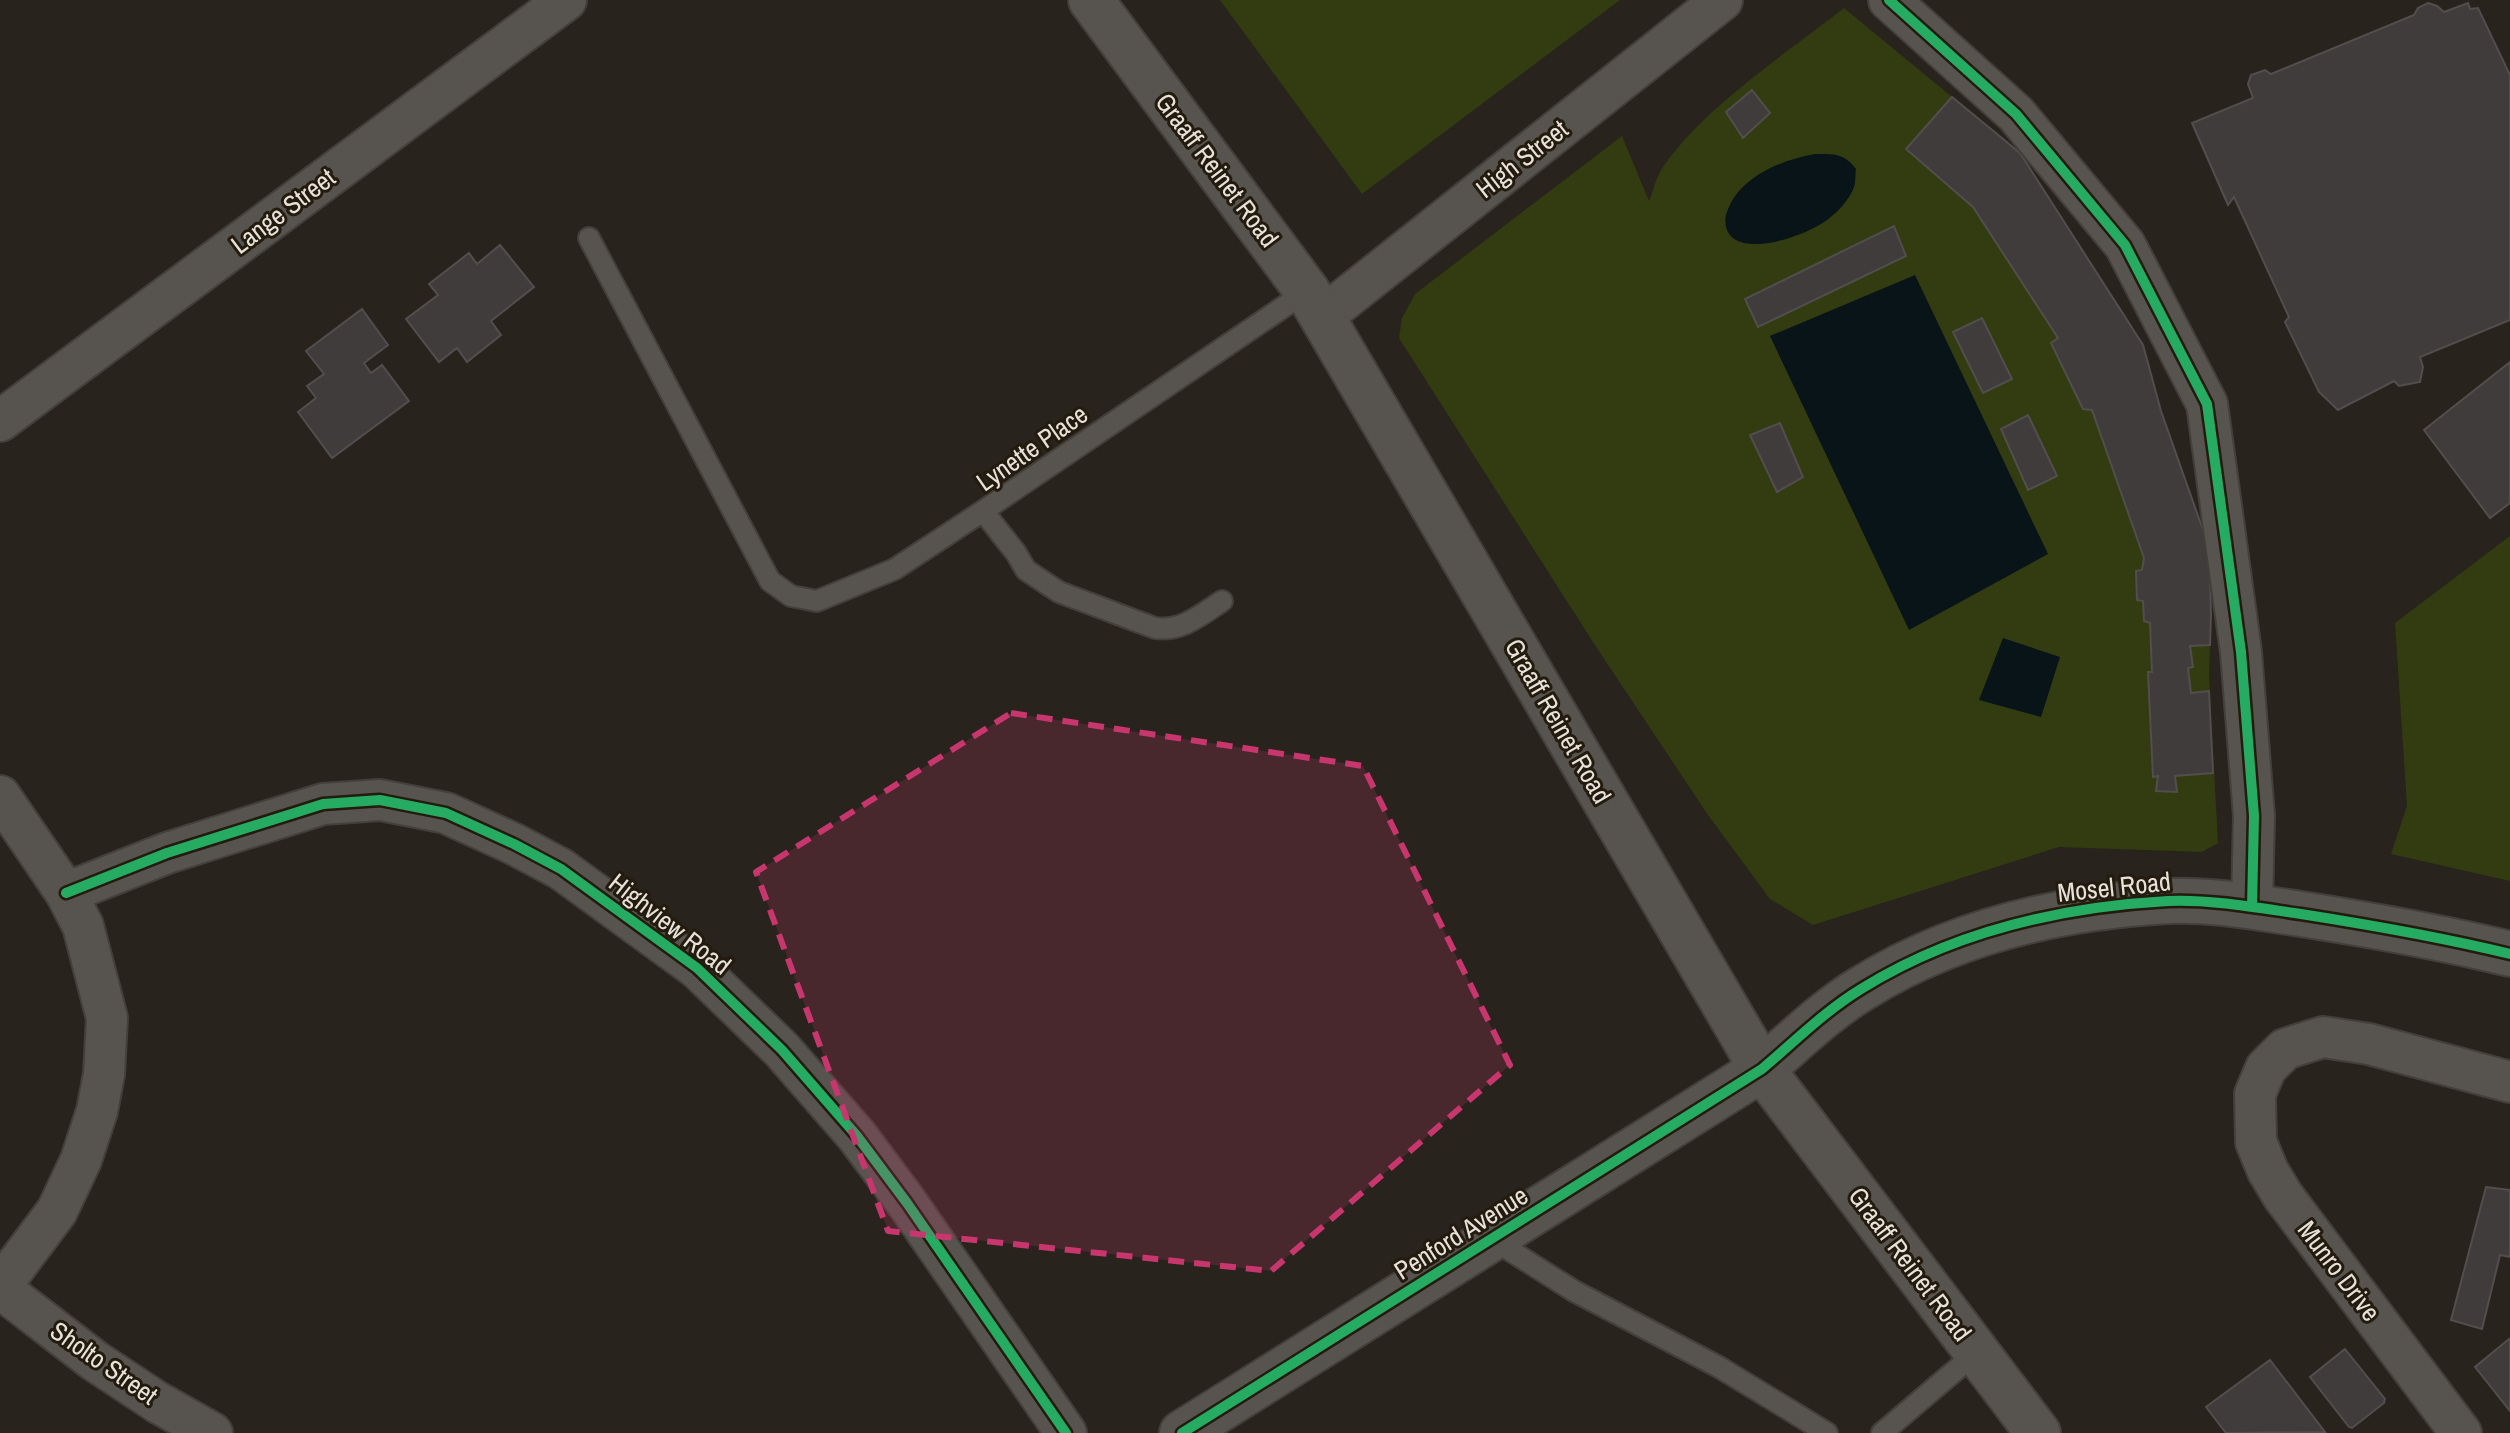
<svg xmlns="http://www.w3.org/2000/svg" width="2510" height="1433" font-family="'Archivo Narrow',sans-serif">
  <rect width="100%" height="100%" fill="#28231d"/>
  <path fill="#323c10" d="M1220 0H1620L1362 194Z
    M1844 8 2020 153 2143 345 2161 411 2209 547 2211 615 2209 677 2218 843 2202 852 2059 847 1813 925 1770 899 1708 815 1591 639 1399 338 1402 318 1415 294 1622 136 1649 201C1653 192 1655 181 1660 172 1698 111 1787 53 1844 8Z
    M2510 536V881L2391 854 2407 806 2395 623Z"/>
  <path fill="#091419" d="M1815 154C1834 154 1844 153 1856 169 1855 174 1856 182 1854 187 1850 199 1837 213 1827 220 1809 234 1748 257 1730 235 1725 229 1724 219 1727 212 1739 177 1781 160 1815 154Z
    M1915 275 2048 554 1909 630 1770 336Z
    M2003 638 2060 657 2041 717 1979 700Z"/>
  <path fill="#403c3b" stroke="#524e4e" stroke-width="2" d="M2428 3 2437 6 2444 12 2468 3 2470 9 2478 8 2510 75V320L2420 357 2423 367 2420 382 2399 386 2394 381 2338 410 2319 392 2285 322 2289 317 2234 197 2228 205 2192 123 2253 98 2248 84 2251 75 2265 70 2271 74 2414 15 2418 8Z
    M1752 90 1770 113 1743 138 1726 112Z
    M1952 97 2020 153 2143 345 2161 411 2209 547 2211 615 2210 645 2190 646 2193 667 2188 668 2191 693 2209 691 2213 773 2175 776 2177 792 2156 791 2158 776 2153 777 2148 672H2152L2150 623 2144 621 2143 601 2137 600 2136 571 2142 570 2144 558 2092 410 2083 409 2051 343 2058 338 1973 207 1906 149Z
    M1894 226 1906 256 1758 327 1745 299Z
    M500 245 534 287 491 321 501 335 467 362 457 348 439 362 406 319 438 295 429 284 469 253 477 264Z
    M362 309 388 345 364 363 371 373 382 365 409 401 332 458 298 412 316 398 307 386 324 374 306 351Z
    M1982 318 2012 379 1983 393 1953 332Z
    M2510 362V503L2490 518 2424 430Z
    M2028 415 2057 476 2028 490 2001 429Z
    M1780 423 1803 477 1777 492 1750 435Z
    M2486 1187 2510 1190V1257L2500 1255 2482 1329 2451 1320Z
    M2509 1339 2510 1341V1411L2475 1367Z
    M2345 1349 2385 1399 2384 1403 2352 1428 2349 1427 2310 1377Z
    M2270 1360 2325 1432 2226 1433 2206 1407Z"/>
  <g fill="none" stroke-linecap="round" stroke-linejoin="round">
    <g stroke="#433f3a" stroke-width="24">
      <path id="service" d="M589 238 770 581 791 596 817 601 895 569 983 511
        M1222 601C1201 615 1181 632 1155 628L1059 592 1026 570 1016 553 983 511 1307 291
        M1492 1239 1574 1291 1719 1367 1827 1433
        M1882 1433 1977 1352"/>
    </g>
    <g stroke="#433f3a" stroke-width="44">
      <path id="minor" d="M1889 0 2016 114 2125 245 2207 404 2241 652 2254 816 2252 907
        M1321 318 1722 0
        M0 421 566 0
        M0 796 66 893 83 926 107 1018 104 1074 97 1111 81 1160 57 1211 0 1287
        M66 893 167 853 323 804 380 800 446 813 514 844 561 869 697 968 782 1050 857 1136 907 1203 1066 1433
        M0 1288 95 1361 157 1402 212 1433
        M2461 1433 2283 1196 2268 1171 2256 1142 2255 1094 2266 1068 2285 1049 2323 1037 2369 1044 2510 1082"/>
    </g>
    <g stroke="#433f3a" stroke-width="48">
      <path id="tertiary" d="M1182 1433 1762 1069C1794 1042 1825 1011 1861 989 1954 931 2060 907 2168 901 2210 899 2259 908 2301 914 2371 925 2441 937 2510 954"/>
    </g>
    <g stroke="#433f3a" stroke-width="48">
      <path id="secondary" d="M1091 0 1307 291 1762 1069 2038 1433"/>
    </g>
    <use href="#service" stroke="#57534e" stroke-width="20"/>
    <use href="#minor" stroke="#57534e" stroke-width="40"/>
    <use href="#tertiary" stroke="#57534e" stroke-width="44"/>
    <use href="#secondary" stroke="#57534e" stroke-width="44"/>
    <g stroke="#231b0e" stroke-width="15">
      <path id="cycleway" d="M1889 0 2016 114 2125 245 2207 404 2241 652 2254 816 2252 907
        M66 893 167 853 323 804 380 800 446 813 514 844 561 869 697 968 782 1050 857 1136 907 1203 1066 1433
        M1182 1433 1762 1069C1794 1042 1825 1011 1861 989 1954 931 2060 907 2168 901 2210 899 2259 908 2301 914 2371 925 2441 937 2510 954"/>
    </g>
    <use href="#cycleway" stroke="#26ab63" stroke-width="10"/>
  </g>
  <path fill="#c8366e" fill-opacity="0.2" stroke="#c8366e" stroke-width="6" stroke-dasharray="16 10" stroke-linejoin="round" d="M1011 713 1363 766 1510 1065 1271 1271 888 1231 756 872Z"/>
  <g text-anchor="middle" stroke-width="6" stroke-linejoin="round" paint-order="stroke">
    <g font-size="26" fill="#e8e2da" stroke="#231b0e">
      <text transform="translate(1522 159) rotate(-38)" y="9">High Street</text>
      <text transform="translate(1217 170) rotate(53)" y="9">Graaff Reinet Road</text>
      <text transform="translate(283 211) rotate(-37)" y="9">Lange Street</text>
      <text transform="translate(1032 448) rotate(-35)" y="9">Lynette Place</text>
      <text transform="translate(1558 721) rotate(60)" y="9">Graaff Reinet Road</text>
      <text transform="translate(2114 887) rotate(-6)" y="9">Mosel Road</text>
      <text transform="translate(670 924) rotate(38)" y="9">Highview Road</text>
      <text transform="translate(1461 1233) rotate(-32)" y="9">Penford Avenue</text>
      <text transform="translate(1910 1264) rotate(53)" y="9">Graaff Reinet Road</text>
      <text transform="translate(2339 1271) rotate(53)" y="9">Munro Drive</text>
      <text transform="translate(104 1363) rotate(35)" y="9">Sholto Street</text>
    </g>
  </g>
</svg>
